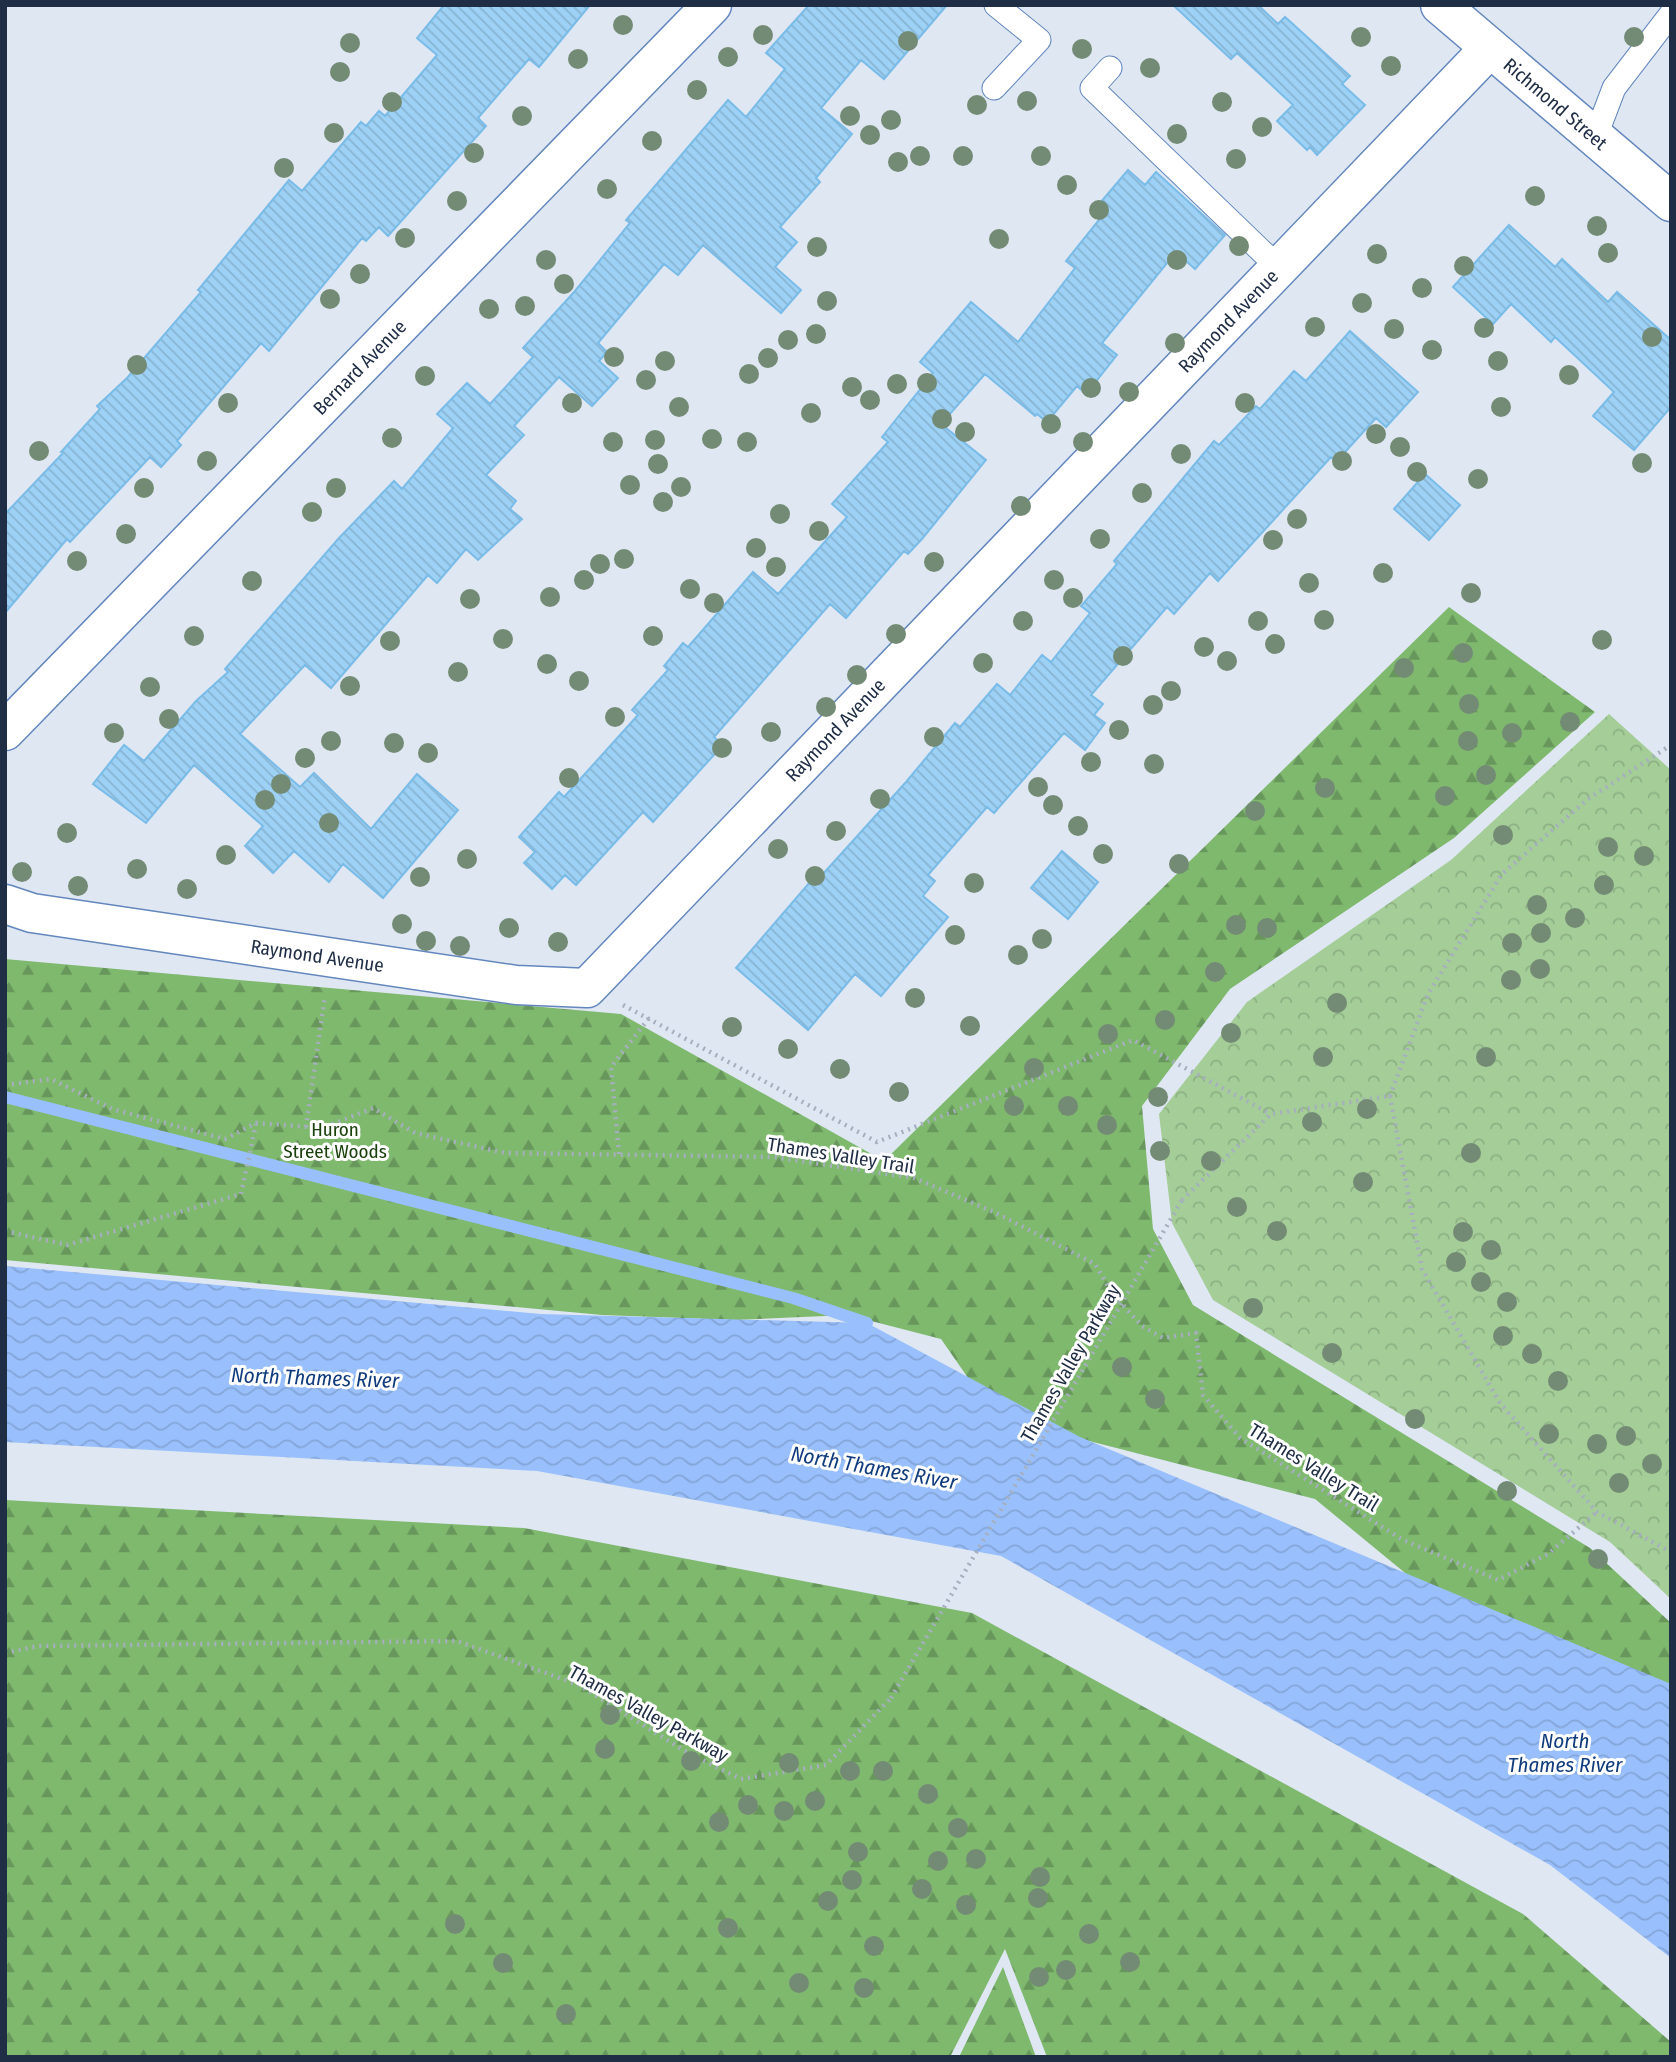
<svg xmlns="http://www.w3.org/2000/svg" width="1676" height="2062" font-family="'Fira Sans Condensed',sans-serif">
  <defs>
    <pattern id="forest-firs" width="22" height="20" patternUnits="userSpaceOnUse" patternTransform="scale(1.75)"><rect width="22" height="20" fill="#7fb96e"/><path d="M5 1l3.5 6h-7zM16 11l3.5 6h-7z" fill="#68975c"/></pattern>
    <pattern id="park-crowns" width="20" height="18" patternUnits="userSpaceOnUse" patternTransform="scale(1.75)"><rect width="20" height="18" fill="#a4cd97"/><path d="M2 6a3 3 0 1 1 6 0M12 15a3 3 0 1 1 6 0" fill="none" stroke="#8db084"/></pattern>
    <pattern id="water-waves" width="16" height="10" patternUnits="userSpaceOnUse" patternTransform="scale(1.75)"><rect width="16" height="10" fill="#99c0fc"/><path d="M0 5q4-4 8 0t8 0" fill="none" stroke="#84a5d9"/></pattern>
    <pattern id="building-back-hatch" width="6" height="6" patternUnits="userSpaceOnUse" patternTransform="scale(1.75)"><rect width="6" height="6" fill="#9dd1f5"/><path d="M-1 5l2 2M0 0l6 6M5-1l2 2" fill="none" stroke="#87b4d3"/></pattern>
  </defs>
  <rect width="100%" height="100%" fill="#dfe7f3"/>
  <path fill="url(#forest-firs)" d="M1449 607 1595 712 1454 838 1230 989 1142 1106 1153 1229 1193 1305 1590 1548 1671 1623V1689L1438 1600 1315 1499 1058 1433 982 1398 941 1339 848 1315 736 1320 602 1315 5 1260V959L621 1014 884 1161Z
    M5 1500 524 1528 972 1613 1523 1914 1671 2042V2057H1047L1005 1949 950 2057H5Z
    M1003 1967 1036 2057H959Z"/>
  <path fill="url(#park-crowns)" d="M1609 714 1671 770V1599L1610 1542 1213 1300 1172 1223 1159 1114 1247 1002 1451 860Z"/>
  <path fill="url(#water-waves)" d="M5 1266 541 1314 867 1323 1080 1437 1671 1684V1958L1550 1865 1001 1556 537 1471 5 1442Z"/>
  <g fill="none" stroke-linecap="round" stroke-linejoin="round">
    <path stroke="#99c0fc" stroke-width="12" d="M5 1097 793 1298 867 1323"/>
  </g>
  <path fill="url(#building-back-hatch)" stroke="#7abce7" stroke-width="2" d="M444 5H590L539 67 529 59 478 118 486 126 388 236 379 227 366 241 362 238 269 351 261 343 177 441 181 445 161 467 150 457 70 542 67 539 5 613V514L63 453 61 452 100 409 97 406 127 378 201 292 198 290 289 180 302 191 361 122 366 126 379 111 385 116 437 55 417 38Z
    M809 5H947L884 79 861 60 821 108 852 134 816 178 820 182 780 227 797 242 775 267 801 290 781 313 703 245 678 275 664 264 598 343 607 352 599 361 618 378 592 406 559 377 514 426 524 435 486 475 516 501 510 509 522 519 478 560 466 549 437 583 428 575 331 688 305 665 240 734 300 787 314 773 371 829 417 774 458 810 383 898 343 864 329 882 294 851 273 873 245 846 263 826 194 765 146 823 93 784 124 745 144 761 196 701 228 672 225 669 339 538 394 481 402 489 453 428 437 414 467 383 490 404 533 357 523 348 575 291 630 223 626 220 728 100 746 117 785 69 766 53Z
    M1173 5H1258L1278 24 1285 17 1350 76 1342 84 1365 105 1317 155 1310 147 1307 150 1277 121 1293 105 1237 53 1231 59Z
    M1128 170 1145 185 1156 172 1225 235 1195 269 1176 252 1102 343 1117 355 1086 394 1077 386 1047 422 1037 414 1035 416 985 374 941 424 986 460 922 539 908 554 904 551 846 618 830 604 714 737 723 745 653 822 643 812 576 885 565 875 552 889 524 863 535 852 519 837 559 792 564 797 638 715 632 710 668 670 664 666 683 643 688 647 753 572 778 594 847 517 832 504 888 442 882 437 933 373 920 362 971 302 1018 342 1075 268 1066 261 1107 210 1100 203Z
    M1509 225 1555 267 1562 259 1608 302 1617 292 1671 340V407L1634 450 1593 416 1614 392 1555 337 1551 342 1511 304 1493 324 1453 287Z
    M1350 331 1418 392 1386 427 1376 418 1336 462 1331 457 1218 581 1210 573 1174 614 1167 607 1091 695 1103 704 1094 715 1105 723 1085 750 1064 733 994 813 987 807 928 875 935 881 923 896 948 917 881 996 855 974 808 1030 736 968 810 882 813 885 906 782 955 723 960 727 997 684 1010 695 1042 655 1051 662 1090 613 1081 606 1117 564 1114 561 1214 441 1219 445 1256 406 1260 409 1294 371 1306 381Z
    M1425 474 1460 505 1429 540 1394 509Z
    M1062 851 1098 882 1068 919 1031 888Z"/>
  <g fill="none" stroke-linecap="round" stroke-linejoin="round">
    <g stroke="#6387bd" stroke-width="25">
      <path id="lane" d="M1110 68 1092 88 1278 267
        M994 88 1039 40 996 5
        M1595 138 1614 88 1671 14"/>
    </g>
    <g stroke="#6387bd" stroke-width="41">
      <g id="street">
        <path id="s1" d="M5 731 712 5"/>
        <path id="s2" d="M5 904 32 913 516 985 587 988 1490 48"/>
      </g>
    </g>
    <g stroke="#6387bd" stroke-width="41">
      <g id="secondary">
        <path id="s3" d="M1440 5 1671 202"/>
      </g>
    </g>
    <path stroke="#a5afbe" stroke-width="4.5" stroke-dasharray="2 5" stroke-linecap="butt" d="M623 1005 877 1142 1133 1040 1271 1114
      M5 1085 51 1079 112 1109 225 1139 256 1123 323 1128 373 1108 415 1133 505 1153 774 1157 914 1178 996 1213 1095 1264 1112 1293 1142 1326 1163 1338 1196 1333 1203 1395 1240 1438 1403 1540 1498 1580 1548 1554 1597 1512
      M1390 1096 1422 1269 1500 1403 1597 1512 1671 1552
      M1390 1096 1428 994 1502 874 1588 799 1671 745
      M306 1127 325 996
      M619 1154 611 1067 649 1018
      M1182 1200 1271 1114 1390 1096
      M5 1231 67 1245 241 1194 256 1124
      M5 1653 38 1646 457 1641 579 1685 688 1753 741 1779 826 1765 891 1698"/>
    <use href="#lane" stroke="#fff" stroke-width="23"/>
    <use href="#street" stroke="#fff" stroke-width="38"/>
    <use href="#secondary" stroke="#fff" stroke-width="38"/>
    <path stroke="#a5afbe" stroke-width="4.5" stroke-dasharray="2 5" stroke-linecap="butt" d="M891 1698 1182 1200"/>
  </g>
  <g fill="#738b74">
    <circle cx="623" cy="25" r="10"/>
    <circle cx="763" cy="35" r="10"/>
    <circle cx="1361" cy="37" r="10"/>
    <circle cx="1634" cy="37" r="10"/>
    <circle cx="908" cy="41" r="10"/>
    <circle cx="350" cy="43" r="10"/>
    <circle cx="1082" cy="49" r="10"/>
    <circle cx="728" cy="57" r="10"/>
    <circle cx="578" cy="59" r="10"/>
    <circle cx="1391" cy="66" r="10"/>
    <circle cx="1150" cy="68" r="10"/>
    <circle cx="340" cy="72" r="10"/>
    <circle cx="697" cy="90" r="10"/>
    <circle cx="1027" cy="101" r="10"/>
    <circle cx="392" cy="102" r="10"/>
    <circle cx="1222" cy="102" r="10"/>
    <circle cx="977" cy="105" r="10"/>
    <circle cx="522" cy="116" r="10"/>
    <circle cx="850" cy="116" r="10"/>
    <circle cx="891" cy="120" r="10"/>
    <circle cx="1262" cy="127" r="10"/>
    <circle cx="334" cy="133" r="10"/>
    <circle cx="1177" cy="134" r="10"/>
    <circle cx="870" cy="135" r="10"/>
    <circle cx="652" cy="141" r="10"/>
    <circle cx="474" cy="153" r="10"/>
    <circle cx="920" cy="156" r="10"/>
    <circle cx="963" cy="156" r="10"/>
    <circle cx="1041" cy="156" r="10"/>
    <circle cx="1236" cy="159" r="10"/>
    <circle cx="898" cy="162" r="10"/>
    <circle cx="284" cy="168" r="10"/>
    <circle cx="1067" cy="185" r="10"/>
    <circle cx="607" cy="189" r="10"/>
    <circle cx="1535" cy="196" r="10"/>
    <circle cx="457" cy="201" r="10"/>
    <circle cx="1099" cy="210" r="10"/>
    <circle cx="1597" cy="226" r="10"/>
    <circle cx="405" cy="238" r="10"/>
    <circle cx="999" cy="239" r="10"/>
    <circle cx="1239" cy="246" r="10"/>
    <circle cx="817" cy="247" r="10"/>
    <circle cx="1608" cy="253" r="10"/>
    <circle cx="1377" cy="254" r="10"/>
    <circle cx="546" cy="260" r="10"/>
    <circle cx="1177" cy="260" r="10"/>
    <circle cx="1464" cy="266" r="10"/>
    <circle cx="360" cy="274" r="10"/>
    <circle cx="564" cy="284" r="10"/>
    <circle cx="1422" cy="288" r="10"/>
    <circle cx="330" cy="299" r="10"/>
    <circle cx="827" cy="301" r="10"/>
    <circle cx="1362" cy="303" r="10"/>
    <circle cx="525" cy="306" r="10"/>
    <circle cx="489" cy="309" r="10"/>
    <circle cx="1315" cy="327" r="10"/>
    <circle cx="1484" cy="328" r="10"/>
    <circle cx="1394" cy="329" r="10"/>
    <circle cx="816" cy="334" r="10"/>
    <circle cx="1652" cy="337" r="10"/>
    <circle cx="788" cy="340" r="10"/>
    <circle cx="1175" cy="343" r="10"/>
    <circle cx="1432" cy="350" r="10"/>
    <circle cx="614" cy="357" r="10"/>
    <circle cx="768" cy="358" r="10"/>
    <circle cx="665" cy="361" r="10"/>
    <circle cx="1498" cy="361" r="10"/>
    <circle cx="137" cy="365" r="10"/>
    <circle cx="749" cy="374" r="10"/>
    <circle cx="1569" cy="375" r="10"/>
    <circle cx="425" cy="376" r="10"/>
    <circle cx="646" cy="380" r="10"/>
    <circle cx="927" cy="383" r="10"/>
    <circle cx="897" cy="384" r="10"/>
    <circle cx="852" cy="387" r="10"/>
    <circle cx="1091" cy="388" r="10"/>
    <circle cx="1129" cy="392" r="10"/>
    <circle cx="870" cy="400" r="10"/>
    <circle cx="228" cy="403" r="10"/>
    <circle cx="572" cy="403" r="10"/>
    <circle cx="1245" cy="403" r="10"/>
    <circle cx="679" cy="407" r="10"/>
    <circle cx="1501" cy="407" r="10"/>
    <circle cx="811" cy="413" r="10"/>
    <circle cx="942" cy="419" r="10"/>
    <circle cx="1051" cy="424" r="10"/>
    <circle cx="965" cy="432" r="10"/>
    <circle cx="1376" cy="434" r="10"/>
    <circle cx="392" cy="438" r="10"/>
    <circle cx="712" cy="439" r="10"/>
    <circle cx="655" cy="440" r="10"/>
    <circle cx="613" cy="442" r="10"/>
    <circle cx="747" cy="442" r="10"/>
    <circle cx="1083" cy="442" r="10"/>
    <circle cx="1400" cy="447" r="10"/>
    <circle cx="39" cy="451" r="10"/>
    <circle cx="1181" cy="454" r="10"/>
    <circle cx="207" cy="461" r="10"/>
    <circle cx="1342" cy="461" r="10"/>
    <circle cx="1642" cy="463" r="10"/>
    <circle cx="658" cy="464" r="10"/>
    <circle cx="1417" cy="472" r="10"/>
    <circle cx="1478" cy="479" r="10"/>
    <circle cx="630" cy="485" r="10"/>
    <circle cx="681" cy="487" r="10"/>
    <circle cx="144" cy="488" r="10"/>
    <circle cx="336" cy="488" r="10"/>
    <circle cx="1142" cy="493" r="10"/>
    <circle cx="663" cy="502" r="10"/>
    <circle cx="1021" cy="506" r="10"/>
    <circle cx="312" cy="512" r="10"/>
    <circle cx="780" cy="514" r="10"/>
    <circle cx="1297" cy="519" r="10"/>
    <circle cx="819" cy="531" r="10"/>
    <circle cx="126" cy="534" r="10"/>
    <circle cx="1100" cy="539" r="10"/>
    <circle cx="1273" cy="540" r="10"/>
    <circle cx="756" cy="548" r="10"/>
    <circle cx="624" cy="559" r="10"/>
    <circle cx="77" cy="561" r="10"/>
    <circle cx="934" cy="562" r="10"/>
    <circle cx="600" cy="564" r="10"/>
    <circle cx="776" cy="567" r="10"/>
    <circle cx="1383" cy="573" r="10"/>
    <circle cx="584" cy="580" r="10"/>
    <circle cx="1054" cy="580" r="10"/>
    <circle cx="252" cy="581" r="10"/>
    <circle cx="1309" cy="583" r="10"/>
    <circle cx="690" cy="589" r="10"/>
    <circle cx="1471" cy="593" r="10"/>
    <circle cx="550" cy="597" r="10"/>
    <circle cx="1073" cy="598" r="10"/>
    <circle cx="470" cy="599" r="10"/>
    <circle cx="714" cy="603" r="10"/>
    <circle cx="1324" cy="620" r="10"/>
    <circle cx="1023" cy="621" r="10"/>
    <circle cx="1258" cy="621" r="10"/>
    <circle cx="896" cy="634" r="10"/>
    <circle cx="194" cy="636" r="10"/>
    <circle cx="653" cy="636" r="10"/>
    <circle cx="503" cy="639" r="10"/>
    <circle cx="1602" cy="640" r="10"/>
    <circle cx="390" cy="641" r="10"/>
    <circle cx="1275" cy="644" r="10"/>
    <circle cx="1204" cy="647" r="10"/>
    <circle cx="1463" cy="653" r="10"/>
    <circle cx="1123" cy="656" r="10"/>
    <circle cx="1227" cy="661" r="10"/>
    <circle cx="983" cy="663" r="10"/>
    <circle cx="547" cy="664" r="10"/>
    <circle cx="1404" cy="668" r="10"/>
    <circle cx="458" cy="672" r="10"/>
    <circle cx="857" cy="675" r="10"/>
    <circle cx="579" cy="681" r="10"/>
    <circle cx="350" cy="686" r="10"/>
    <circle cx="150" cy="687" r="10"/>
    <circle cx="1171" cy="691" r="10"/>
    <circle cx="1469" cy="704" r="10"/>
    <circle cx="1153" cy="705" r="10"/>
    <circle cx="826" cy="707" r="10"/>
    <circle cx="615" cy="717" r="10"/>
    <circle cx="169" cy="719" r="10"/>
    <circle cx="1570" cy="722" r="10"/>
    <circle cx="1119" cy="730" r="10"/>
    <circle cx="771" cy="732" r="10"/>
    <circle cx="114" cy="733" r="10"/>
    <circle cx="1512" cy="733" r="10"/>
    <circle cx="934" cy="737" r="10"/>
    <circle cx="331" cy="741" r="10"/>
    <circle cx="1468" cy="741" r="10"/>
    <circle cx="394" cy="743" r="10"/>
    <circle cx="722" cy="748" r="10"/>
    <circle cx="428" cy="753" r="10"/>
    <circle cx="305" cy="758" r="10"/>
    <circle cx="1091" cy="762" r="10"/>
    <circle cx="1154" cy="764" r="10"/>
    <circle cx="1486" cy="775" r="10"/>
    <circle cx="569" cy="778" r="10"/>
    <circle cx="281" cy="784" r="10"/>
    <circle cx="1038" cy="787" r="10"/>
    <circle cx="1325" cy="788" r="10"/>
    <circle cx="1445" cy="796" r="10"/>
    <circle cx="880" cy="799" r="10"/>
    <circle cx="265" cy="800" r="10"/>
    <circle cx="1053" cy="805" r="10"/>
    <circle cx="1255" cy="811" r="10"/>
    <circle cx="329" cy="823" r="10"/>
    <circle cx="1078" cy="826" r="10"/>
    <circle cx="836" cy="831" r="10"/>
    <circle cx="67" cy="833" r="10"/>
    <circle cx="1503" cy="835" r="10"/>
    <circle cx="1608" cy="847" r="10"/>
    <circle cx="778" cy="849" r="10"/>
    <circle cx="1103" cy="854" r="10"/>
    <circle cx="226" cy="855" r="10"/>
    <circle cx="1644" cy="856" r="10"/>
    <circle cx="467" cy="859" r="10"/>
    <circle cx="1179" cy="864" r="10"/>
    <circle cx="137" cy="869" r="10"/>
    <circle cx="22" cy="872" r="10"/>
    <circle cx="815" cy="876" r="10"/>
    <circle cx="420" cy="877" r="10"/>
    <circle cx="974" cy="883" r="10"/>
    <circle cx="1604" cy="885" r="10"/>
    <circle cx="78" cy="886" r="10"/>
    <circle cx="187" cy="889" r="10"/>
    <circle cx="1537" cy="905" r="10"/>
    <circle cx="1575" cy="918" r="10"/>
    <circle cx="402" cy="924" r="10"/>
    <circle cx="1236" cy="925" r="10"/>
    <circle cx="509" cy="928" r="10"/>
    <circle cx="1267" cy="928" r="10"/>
    <circle cx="1541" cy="933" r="10"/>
    <circle cx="955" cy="935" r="10"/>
    <circle cx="1042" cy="939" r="10"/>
    <circle cx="426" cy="941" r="10"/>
    <circle cx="558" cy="942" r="10"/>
    <circle cx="1512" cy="943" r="10"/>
    <circle cx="460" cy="946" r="10"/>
    <circle cx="1018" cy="955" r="10"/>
    <circle cx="1540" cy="969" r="10"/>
    <circle cx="1215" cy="972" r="10"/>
    <circle cx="1511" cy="980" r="10"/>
    <circle cx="915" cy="998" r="10"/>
    <circle cx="1337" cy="1003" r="10"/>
    <circle cx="1165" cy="1020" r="10"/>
    <circle cx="970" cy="1026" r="10"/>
    <circle cx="732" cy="1027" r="10"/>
    <circle cx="1231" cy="1033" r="10"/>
    <circle cx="1108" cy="1034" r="10"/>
    <circle cx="788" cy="1049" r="10"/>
    <circle cx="1323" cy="1057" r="10"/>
    <circle cx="1486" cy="1057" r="10"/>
    <circle cx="1034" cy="1068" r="10"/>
    <circle cx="840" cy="1069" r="10"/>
    <circle cx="899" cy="1092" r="10"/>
    <circle cx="1158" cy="1097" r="10"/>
    <circle cx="1014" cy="1106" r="10"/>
    <circle cx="1068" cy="1106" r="10"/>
    <circle cx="1367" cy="1109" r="10"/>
    <circle cx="1312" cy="1122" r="10"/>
    <circle cx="1107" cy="1125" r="10"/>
    <circle cx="1160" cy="1151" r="10"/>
    <circle cx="1471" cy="1153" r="10"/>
    <circle cx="1211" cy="1161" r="10"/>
    <circle cx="1363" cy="1182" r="10"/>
    <circle cx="1237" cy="1207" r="10"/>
    <circle cx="1277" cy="1231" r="10"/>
    <circle cx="1463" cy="1232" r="10"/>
    <circle cx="1491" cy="1250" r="10"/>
    <circle cx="1456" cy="1262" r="10"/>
    <circle cx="1481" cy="1282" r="10"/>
    <circle cx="1507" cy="1302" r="10"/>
    <circle cx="1253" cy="1308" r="10"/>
    <circle cx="1503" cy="1336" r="10"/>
    <circle cx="1332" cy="1353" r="10"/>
    <circle cx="1532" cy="1354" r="10"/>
    <circle cx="1122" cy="1367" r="10"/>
    <circle cx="1558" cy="1381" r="10"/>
    <circle cx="1155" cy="1399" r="10"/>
    <circle cx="1415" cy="1419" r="10"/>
    <circle cx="1549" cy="1434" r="10"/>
    <circle cx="1626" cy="1436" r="10"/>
    <circle cx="1597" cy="1444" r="10"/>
    <circle cx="1652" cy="1464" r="10"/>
    <circle cx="1619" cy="1483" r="10"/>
    <circle cx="1507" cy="1491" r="10"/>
    <circle cx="1598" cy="1559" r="10"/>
    <circle cx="610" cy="1715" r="10"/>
    <circle cx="605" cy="1749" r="10"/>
    <circle cx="691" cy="1761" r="10"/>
    <circle cx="789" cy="1763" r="10"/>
    <circle cx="850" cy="1771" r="10"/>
    <circle cx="883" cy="1771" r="10"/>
    <circle cx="928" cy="1794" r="10"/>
    <circle cx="815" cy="1801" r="10"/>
    <circle cx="748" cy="1805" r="10"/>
    <circle cx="784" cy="1811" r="10"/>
    <circle cx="719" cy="1822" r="10"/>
    <circle cx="958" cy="1828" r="10"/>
    <circle cx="858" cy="1852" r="10"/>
    <circle cx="976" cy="1859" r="10"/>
    <circle cx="938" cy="1861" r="10"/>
    <circle cx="1040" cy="1877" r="10"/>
    <circle cx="852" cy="1880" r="10"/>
    <circle cx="922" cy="1889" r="10"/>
    <circle cx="1038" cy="1898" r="10"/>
    <circle cx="828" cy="1901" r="10"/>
    <circle cx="966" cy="1905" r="10"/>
    <circle cx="455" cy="1924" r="10"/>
    <circle cx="728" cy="1928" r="10"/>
    <circle cx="1089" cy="1934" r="10"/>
    <circle cx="874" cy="1946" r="10"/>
    <circle cx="1130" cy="1962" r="10"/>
    <circle cx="503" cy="1963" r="10"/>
    <circle cx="1066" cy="1970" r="10"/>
    <circle cx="1039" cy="1977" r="10"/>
    <circle cx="799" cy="1983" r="10"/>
    <circle cx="864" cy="1988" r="10"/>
    <circle cx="566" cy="2014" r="10"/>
  </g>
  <g text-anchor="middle" stroke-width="6" stroke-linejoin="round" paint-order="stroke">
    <g font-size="19" fill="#202e45" stroke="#fff">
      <text dy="7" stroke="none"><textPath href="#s3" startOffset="152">Richmond Street</textPath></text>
      <text dy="7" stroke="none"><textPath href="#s2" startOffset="1514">Raymond Avenue</textPath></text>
      <text dy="7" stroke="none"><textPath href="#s1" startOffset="508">Bernard Avenue</textPath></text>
      <text dy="7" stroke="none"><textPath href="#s2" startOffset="947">Raymond Avenue</textPath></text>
      <text dy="7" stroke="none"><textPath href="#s2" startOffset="317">Raymond Avenue</textPath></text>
      <text transform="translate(841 1155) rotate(9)" y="7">Thames Valley Trail</text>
      <text transform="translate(1070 1363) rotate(-60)" y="7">Thames Valley Parkway</text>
      <text transform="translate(1314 1467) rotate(32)" y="7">Thames Valley Trail</text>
      <text transform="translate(649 1713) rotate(29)" y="7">Thames Valley Parkway</text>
    </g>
    <g font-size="19" fill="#1a400c" stroke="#fff">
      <text x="335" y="1136">Huron<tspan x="335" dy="22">Street Woods</tspan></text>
    </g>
    <g font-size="21" font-style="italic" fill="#103c7d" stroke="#fff">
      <text transform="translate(315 1378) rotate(2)" y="7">North Thames River</text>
      <text transform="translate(874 1468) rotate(10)" y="7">North Thames River</text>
      <text x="1565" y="1748">North<tspan x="1565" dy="24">Thames River</tspan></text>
    </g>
  </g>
  <rect width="1676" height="2062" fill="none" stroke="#202e45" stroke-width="14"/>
</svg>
